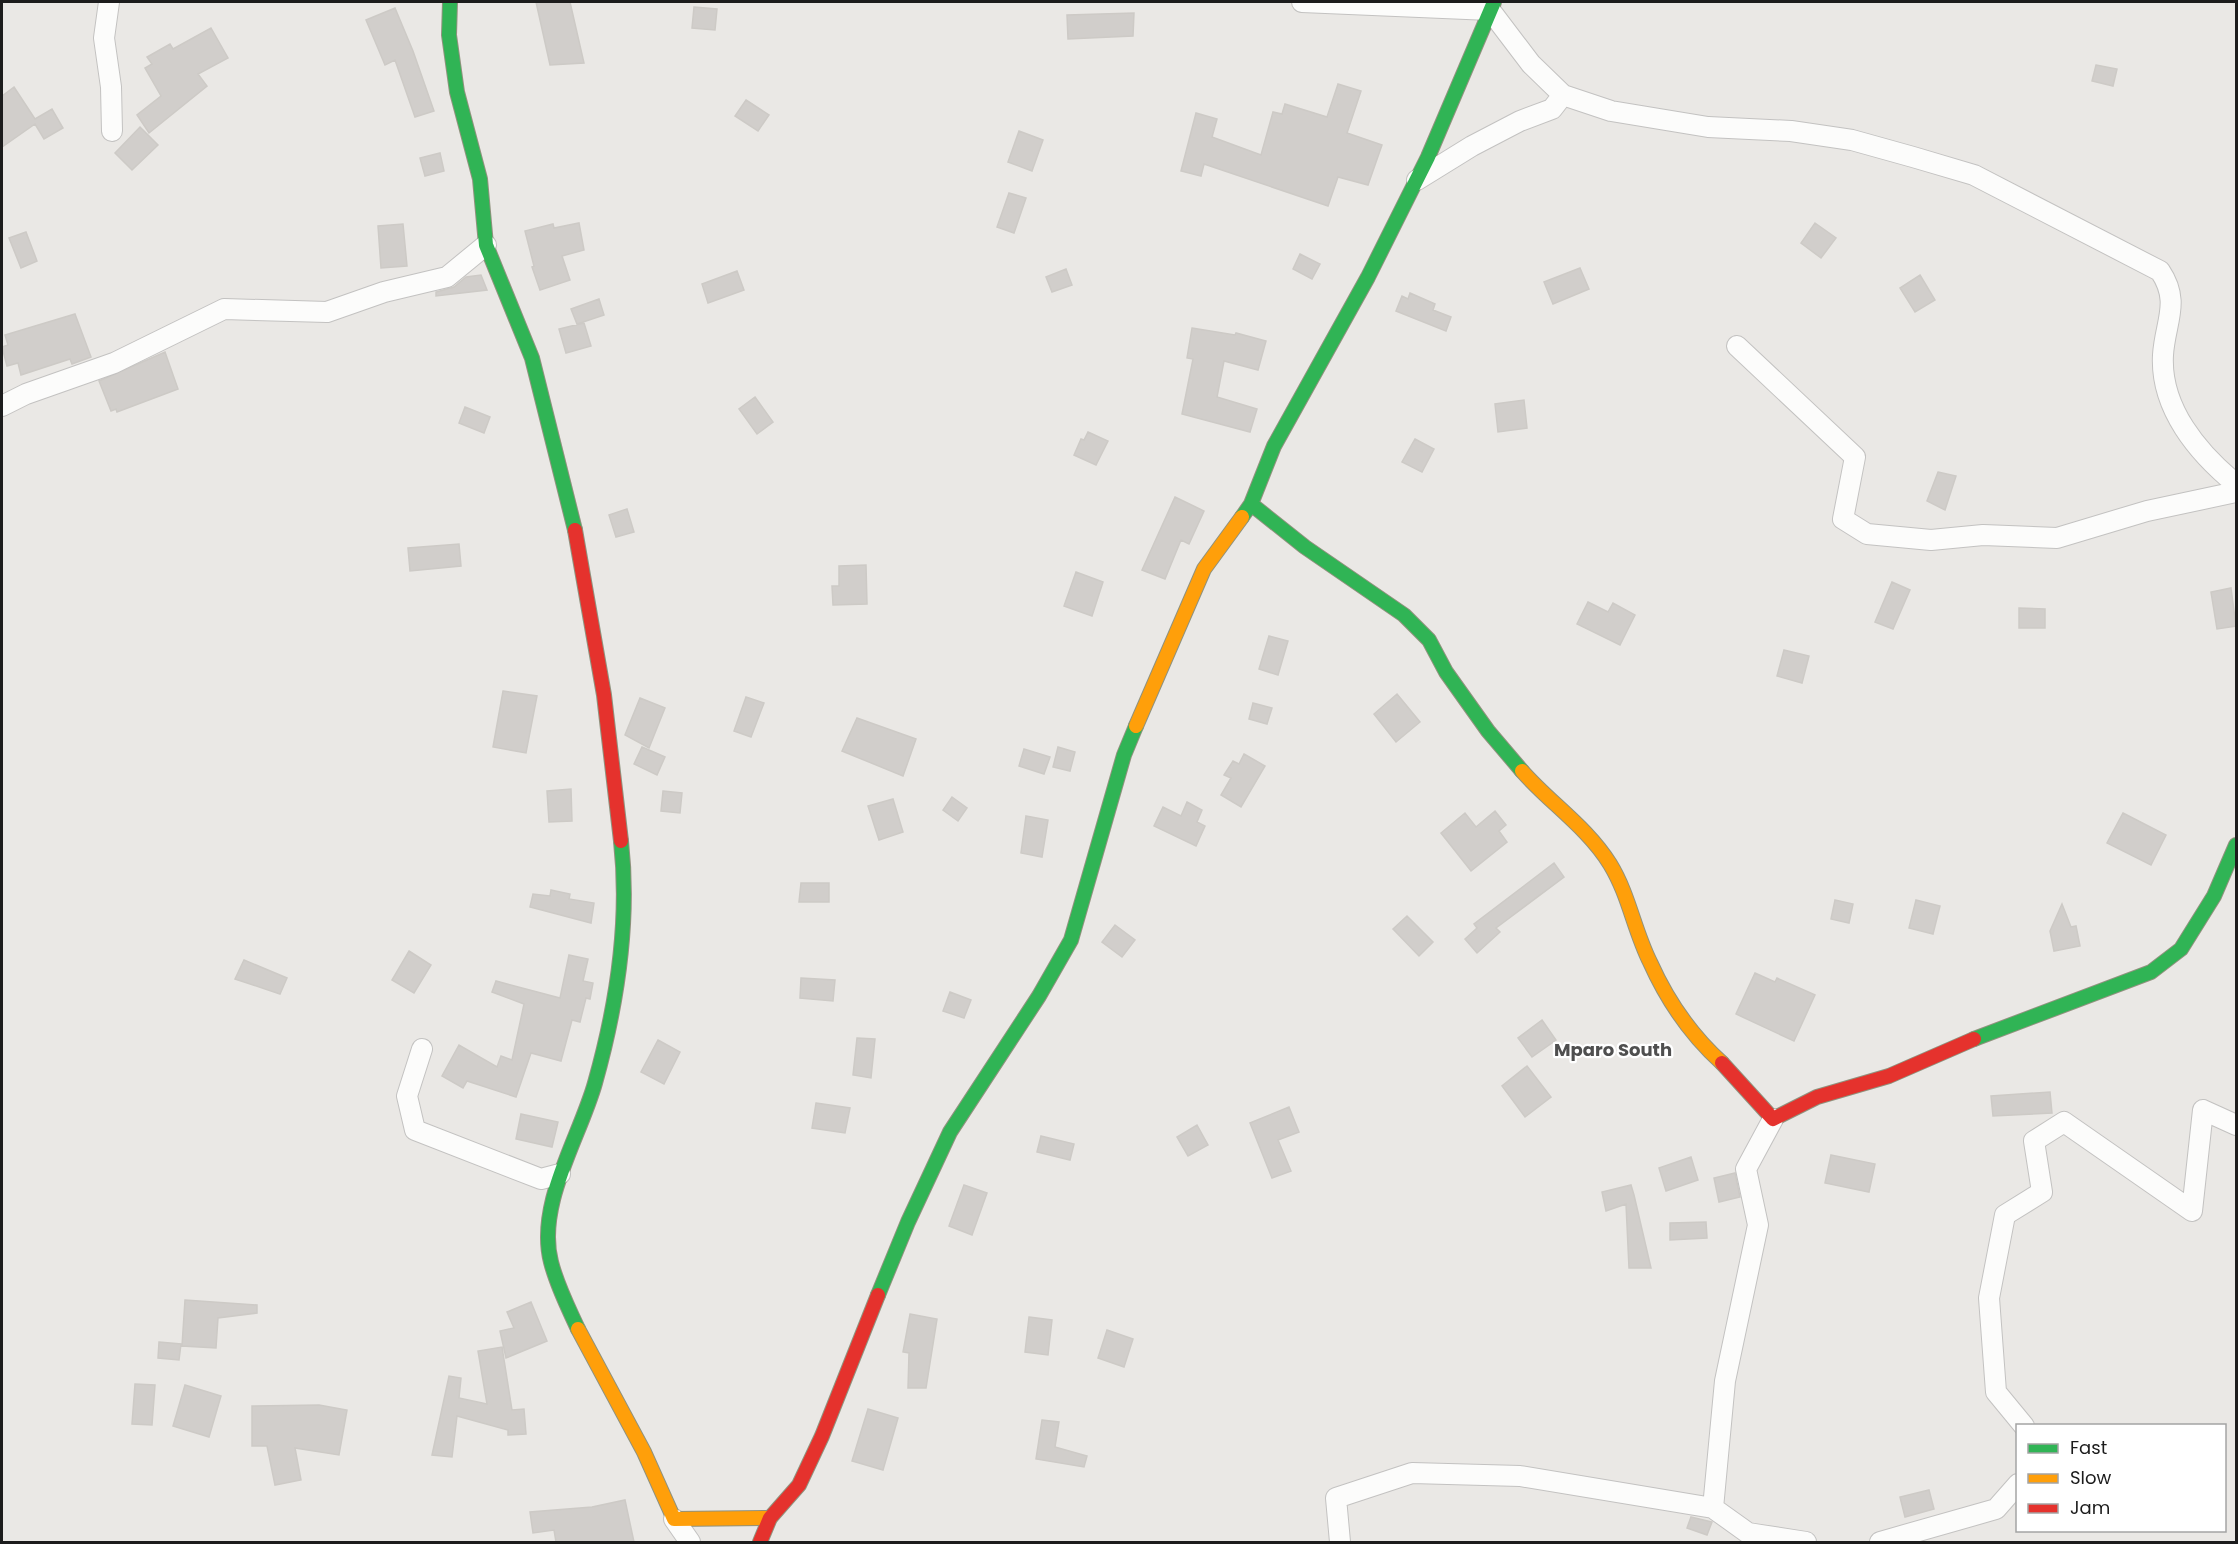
<svg xmlns="http://www.w3.org/2000/svg" width="2238" height="1544" font-family="Poppins,sans-serif">
  <rect width="100%" height="100%" fill="#eae8e5"/>
  <path fill="#d1cecb" stroke="#cdcac6" stroke-width="1.5" d="M536 2H570L584 63 550 65Z
    M694 7 717 9 715 30 692 28Z
    M395 8 413 51 434 111 415 117 395 60 385 65 366 20Z
    M1134 13 1133 36 1068 39 1067 15Z
    M211 28 228 58 198 74 207 86 149 133 137 115 161 96 145 68 152 64 147 57 170 44 173 49Z
    M2096 65 2117 69 2113 86 2092 81Z
    M1338 84 1361 91 1347 133 1382 145 1368 185 1338 177 1328 206 1204 164 1201 176 1181 171 1196 113 1217 119 1212 137 1261 155 1273 112 1282 114 1285 104 1327 117Z
    M14 87 35 119 52 109 63 128 44 139 35 124 2 147V96Z
    M746 100 769 115 758 131 735 116Z
    M140 127 158 145 132 170 115 153Z
    M1019 131 1043 140 1032 171 1008 162Z
    M440 153 444 171 425 176 420 158Z
    M1009 193 1026 198 1014 233 997 227Z
    M579 223 584 250 562 256 570 280 540 290 532 267 534 266 525 231 553 224 554 228Z
    M1815 223 1836 238 1821 258 1801 243Z
    M403 224 407 266 381 268 378 226Z
    M26 232 37 261 21 268 9 238Z
    M1300 254 1320 264 1312 279 1293 269Z
    M1580 268 1589 289 1553 304 1544 282Z
    M1066 269 1072 285 1052 292 1046 277Z
    M737 271 744 290 708 303 702 284Z
    M481 275 487 290 436 296V292L454 287 466 277Z
    M1920 275 1935 300 1915 312 1900 288Z
    M1410 293 1435 304 1433 310 1451 317 1446 331 1396 311 1402 296 1408 299Z
    M599 299 604 315 577 324 571 309Z
    M75 314 91 357 72 364 70 359 21 375 18 363 7 366 2 347 8 345 5 335Z
    M584 323 591 346 566 353 559 329Z
    M1192 328 1235 335 1236 333 1266 341 1258 370 1224 361 1217 397 1257 409 1250 432 1182 414 1193 359 1187 358Z
    M165 352 178 389 117 412 116 409 111 411 99 381Z
    M755 397 773 422 757 434 739 409Z
    M1524 400 1527 428 1498 432 1495 404Z
    M465 407 490 417 484 433 459 423Z
    M1088 432 1108 441 1096 465 1074 455 1081 439 1084 440Z
    M1415 439 1434 449 1422 472 1402 462Z
    M1938 472 1956 476 1945 510 1927 501Z
    M1175 497 1204 511 1189 544 1181 540 1165 579 1142 570Z
    M627 509 634 532 616 537 609 515Z
    M459 544 461 566 410 571 408 548Z
    M866 565 867 604 833 605 832 586H839V566Z
    M1076 572 1103 582 1092 616 1064 606Z
    M1892 582 1910 590 1893 629 1875 622Z
    M2231 588 2236 626 2217 629 2211 592Z
    M1588 602 1608 612 1613 603 1635 615 1620 645 1577 624Z
    M2019 608 2045 609V628H2019Z
    M1269 636 1288 641 1278 675 1259 669Z
    M1784 650 1809 656 1802 683 1777 676Z
    M503 691 537 696 526 753 493 747Z
    M1397 694 1420 722 1396 742 1374 714Z
    M746 697 764 703 751 737 734 731Z
    M640 698 665 708 649 748 625 735Z
    M1253 703 1272 708 1267 724 1249 719Z
    M857 718 916 739 903 776 842 751Z
    M642 747 665 757 657 775 634 764Z
    M1058 747 1075 752 1070 771 1053 767Z
    M1024 749 1050 757 1044 774 1019 766Z
    M1244 754 1265 766 1241 807 1221 795 1231 778 1224 775 1233 761 1239 764Z
    M571 789 572 821 549 822 547 791Z
    M663 791 682 793 680 813 661 811Z
    M952 797 967 808 958 821 943 810Z
    M893 799 903 832 879 840 868 806Z
    M1187 802 1202 810 1197 822 1205 826 1196 846 1154 826 1163 807 1181 816Z
    M1495 811 1506 825 1499 831 1507 842 1471 871 1441 833 1465 813 1476 827Z
    M2123 813 2166 835 2151 865 2107 843Z
    M1026 816 1048 820 1042 857 1021 853Z
    M1554 863 1564 877 1496 928 1500 932 1477 953 1465 939 1477 928 1474 924Z
    M801 883H829V902H799Z
    M551 890 570 894 569 899 594 903 591 923 530 907 533 894 550 896Z
    M1835 900 1853 904 1849 923 1831 919Z
    M1916 900 1940 906 1933 934 1909 928Z
    M2062 904 2071 927 2076 926 2080 946 2054 951 2050 931Z
    M1407 916 1433 942 1419 956 1393 929Z
    M1115 925 1135 940 1122 957 1102 942Z
    M409 951 431 965 414 993 392 980Z
    M569 955 588 959 583 981 593 983 590 999 586 998 580 1022 572 1020 561 1061 531 1053 516 1097 467 1081 463 1088 442 1076 459 1045 497 1067 501 1056 512 1060 524 1004 492 992 496 981 560 998Z
    M244 960 287 978 280 994 235 979Z
    M1755 973 1775 982 1777 978 1815 995 1794 1041 1736 1014Z
    M801 978 835 980 833 1001 800 998Z
    M950 992 971 1000 964 1018 943 1011Z
    M1542 1020 1556 1040 1532 1057 1518 1038Z
    M857 1038 875 1039 871 1078 853 1075Z
    M658 1040 680 1052 664 1084 641 1072Z
    M1527 1066 1551 1097 1525 1117 1502 1086Z
    M2050 1092 2052 1113 1993 1116 1991 1096Z
    M816 1103 850 1108 845 1133 812 1128Z
    M1289 1107 1299 1132 1278 1140 1291 1171 1272 1178 1250 1123Z
    M521 1114 558 1122 552 1147 516 1139Z
    M1197 1125 1208 1145 1188 1156 1177 1137Z
    M1041 1136 1074 1144 1070 1160 1037 1152Z
    M1831 1155 1875 1164 1869 1192 1825 1183Z
    M1691 1157 1698 1180 1666 1191 1659 1168Z
    M1735 1173 1740 1197 1719 1202 1714 1178Z
    M964 1185 987 1193 972 1235 949 1226Z
    M1631 1185 1634 1195 1651 1268H1629L1626 1204 1606 1211 1602 1192Z
    M1706 1222 1707 1238 1670 1240V1223Z
    M185 1300 257 1305V1313L218 1318 216 1348 182 1346Z
    M531 1302 547 1341 506 1358 500 1331 514 1328 507 1312Z
    M910 1314 937 1319 926 1388H908L909 1353 903 1352Z
    M1029 1317 1052 1320 1048 1355 1025 1352Z
    M1107 1330 1133 1339 1124 1367 1098 1358Z
    M159 1342 181 1344 179 1360 158 1358Z
    M502 1347 512 1410 524 1409 526 1434 508 1435V1430L457 1416 452 1457 432 1455 449 1376 461 1378 459 1398 487 1404 478 1351Z
    M135 1384 155 1385 152 1425 132 1424Z
    M185 1385 221 1396 209 1437 173 1426Z
    M319 1405 347 1410 339 1455 295 1448 301 1480 275 1485 267 1446H252V1406Z
    M868 1409 898 1418 883 1470 852 1461Z
    M1042 1420 1059 1422 1055 1447 1087 1456 1084 1467 1036 1459Z
    M1929 1490 1934 1509 1905 1517 1900 1497Z
    M625 1500 634 1542H556L554 1530 533 1533 530 1512 592 1507Z
    M1691 1517 1712 1522 1707 1535 1687 1528Z"/>
  <g fill="none" stroke-linecap="round" stroke-linejoin="round">
    <g stroke="#c3c2c1" stroke-width="22">
      <path id="street" d="M109 2 104 38 111 87 112 131
        M1302 2 1490 10 1531 64 1563 95
        M1417 180 1472 146 1520 121 1552 109 1563 95 1611 111 1708 127 1791 131 1852 140 1913 157 1974 175 2160 271C2181 302 2165 322 2163 355 2160 408 2198 453 2236 484
        M1737 346 1855 457 1843 519 1867 534 1931 540 1983 535 2057 538 2147 511 2236 492
        M2 406 26 394 114 363 224 309 327 312 384 292 447 277 486 245
        M422 1049 407 1096 415 1130 541 1179 560 1174
        M2024 1426 1996 1392 1989 1298 2005 1215 2042 1192 2034 1141 2064 1122 2192 1211 2203 1110 2236 1125
        M1713 1508 1748 1533 1806 1542
        M674 1519 690 1542
        M1340 1542 1336 1498 1412 1473 1520 1476 1713 1508 1725 1381 1758 1225 1746 1169 1773 1119
        M1880 1542 1996 1509 2018 1484"/>
    </g>
    <g stroke="#90927e" stroke-width="16">
      <path id="fast" d="M450 2 449 35 457 92 480 179 486 245 532 358 575 530
        M1251 504 1305 547 1404 615 1429 640 1446 672 1488 731 1522 771
        M1242 517 1251 504 1274 446 1368 277 1428 157 1494 2
        M1974 1039 2151 972 2181 949 2214 896 2236 845
        M878 1295 908 1222 950 1132 1039 996 1071 940 1124 755 1136 726
        M578 1329C568 1307 557 1286 551 1262 536 1204 580 1137 595 1083 617 1005 630 922 621 841"/>
    </g>
    <g stroke="#90927e" stroke-width="16">
      <path id="slow" d="M1136 726 1204 569 1242 517
        M1522 771C1550 803 1587 827 1610 864 1629 895 1634 930 1650 962 1667 1000 1691 1035 1722 1063
        M578 1329 644 1452 674 1519 770 1518"/>
    </g>
    <g stroke="#90927e" stroke-width="16">
      <path id="jam" d="M575 530 604 695 621 841
        M1722 1063 1773 1119 1817 1097 1889 1076 1974 1039
        M760 1542 770 1518 799 1485 822 1436 878 1295"/>
    </g>
    <use href="#street" stroke="#fcfcfb" stroke-width="20"/>
    <use href="#fast" stroke="#30b455" stroke-width="14"/>
    <use href="#slow" stroke="#ff9f0a" stroke-width="14"/>
    <use href="#jam" stroke="#e5322d" stroke-width="14"/>
  </g>
  <g text-anchor="middle" stroke-width="4.5" stroke-linejoin="round" paint-order="stroke">
    <g font-size="18" font-weight="bold" fill="#4f4f4f" stroke="#fff">
      <text x="1613" y="1056">Mparo South</text>
    </g>
  </g>
  <rect width="2238" height="1544" fill="none" stroke="#1c1c1c" stroke-width="6"/>
  <rect x="2016" y="1424" width="210" height="108" fill="#ffffff" stroke="#a4a4a4" stroke-width="1.5"/>
  <rect x="2028" y="1444" width="30" height="9" fill="#30b455" stroke="#a4a4a4" stroke-width="1.5"/>
  <text x="2070" y="1454" font-size="18" fill="#1c1c1c">Fast</text>
  <rect x="2028" y="1474" width="30" height="9" fill="#ff9f0a" stroke="#a4a4a4" stroke-width="1.5"/>
  <text x="2070" y="1484" font-size="18" fill="#1c1c1c">Slow</text>
  <rect x="2028" y="1504" width="30" height="9" fill="#e5322d" stroke="#a4a4a4" stroke-width="1.5"/>
  <text x="2070" y="1514" font-size="18" fill="#1c1c1c">Jam</text>
</svg>
